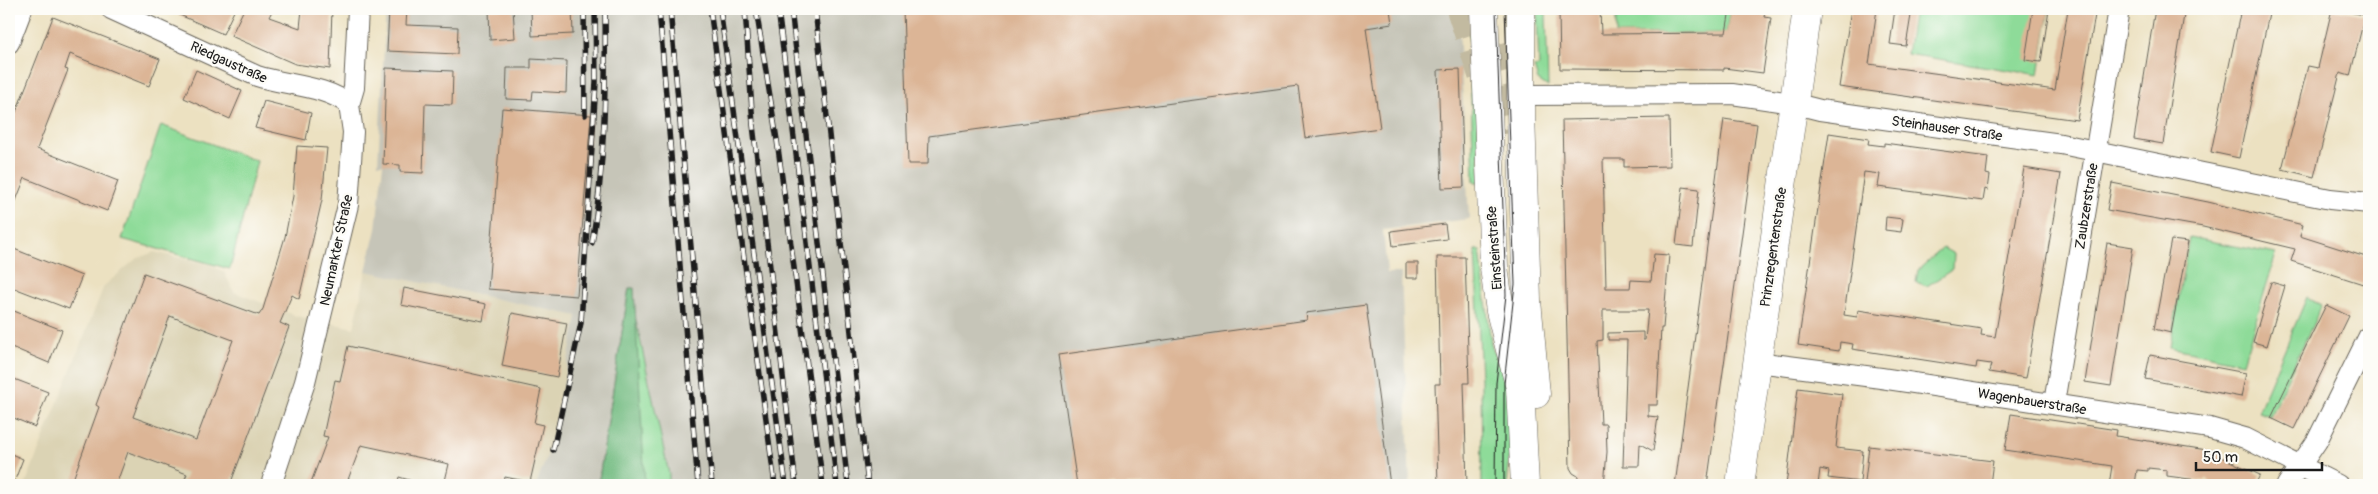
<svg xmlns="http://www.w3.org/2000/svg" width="2378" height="494" font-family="Pangolin,sans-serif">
  <rect width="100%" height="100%" fill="#fdfcf7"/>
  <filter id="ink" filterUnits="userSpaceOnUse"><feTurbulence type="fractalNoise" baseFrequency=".02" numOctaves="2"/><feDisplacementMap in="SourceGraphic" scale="10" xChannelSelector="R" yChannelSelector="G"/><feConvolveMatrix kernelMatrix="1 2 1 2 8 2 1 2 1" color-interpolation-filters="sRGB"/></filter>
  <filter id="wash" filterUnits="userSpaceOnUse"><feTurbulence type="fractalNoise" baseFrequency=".0096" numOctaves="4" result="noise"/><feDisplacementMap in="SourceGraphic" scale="20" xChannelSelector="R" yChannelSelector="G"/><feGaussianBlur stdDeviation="1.12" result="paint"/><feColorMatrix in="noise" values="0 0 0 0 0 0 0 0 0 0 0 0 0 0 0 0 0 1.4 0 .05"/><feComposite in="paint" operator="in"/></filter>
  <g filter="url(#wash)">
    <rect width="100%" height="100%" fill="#ece1c1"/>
    <path fill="#dbd3b4" d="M154 252 210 265 224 272 234 292 296 316 354 328 366 271 577 316 550 448 536 485H25L104 286 136 259Z"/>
    <path fill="#c6c5b8" d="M386 9H1458L1469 219 1383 230 1387 273H1401L1410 485H669L629 290 598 485H536L550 448 577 316 366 271 376 229 383 164H378Z"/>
    <path fill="#8edb99" stroke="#557c5a" d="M1468 9H1475L1480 182H1474Z
      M1616 9H1730L1726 33 1616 34Z
      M1914 9H2049L2039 75 1907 54Z
      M1540 12H1546L1548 87 1538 80 1534 67 1539 66 1537 15Z
      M161 125 257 161 230 269 122 239Z
      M2189 237 2276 254 2243 363 2170 347Z
      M1943 248 1954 254 1953 269 1927 286 1916 282 1918 270Z
      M1475 250H1480L1491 343 1497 362 1507 379 1512 436 1507 485H1482L1481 379Z
      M629 288 669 474V485H598Z
      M2307 297 2322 305 2270 416 2258 412Z"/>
    <path fill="#72bb81" stroke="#476c4e" d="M629 288H634L645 485H598Z"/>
    <g id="blocks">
      <path fill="#dcb596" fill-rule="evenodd" d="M166 9H235L223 34Z
        M244 9H273L269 17 300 28 302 9H332L330 69 295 64 231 36Z
        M389 9H407L406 25 458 27 457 54 387 51Z
        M489 9H513L515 38 490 40Z
        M531 9H572L573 34 532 36Z
        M903 9H1390L1392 24 1366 28 1380 128 1305 138 1298 86 929 136 928 164H908Z
        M1564 9H1600L1601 34 1726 33 1730 9H1765L1764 17 1771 18 1763 73 1724 68V70L1560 69 1559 11H1564Z
        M1851 9H1877L1869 64 2055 90 2068 9H2096L2077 120 1839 87Z
        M1895 9H1912L1906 46 1890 44Z
        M2033 9H2049L2041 62 2025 60Z
        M2155 9H2185L2163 144 2134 139Z
        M2241 9H2270L2239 158 2211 152Z
        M2332 9 2365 15 2350 76 2340 73 2314 177 2282 169 2308 66 2318 68Z
        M53 17 160 59 149 86 70 54 65 69 68 70 37 149 118 181 107 211 25 178 9 218V130Z
        M531 59 567 61 566 93 533 91 532 100 506 99 507 68H531Z
        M386 68 453 71 452 105 425 104 423 173 400 172V165L383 164Z
        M1460 69 1464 187 1442 188 1438 70Z
        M196 70 242 91 230 119 184 98Z
        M264 101 311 113 306 140 255 128Z
        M502 108 591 115 577 296 488 289Z
        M1669 118 1670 166 1624 167V159H1603L1606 288H1630L1631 280 1651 281 1654 254 1669 255 1663 328H1661L1657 405H1648V416L1658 417 1653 451 1640 444 1639 466H1623L1627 340H1608V333L1643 332V340H1645L1648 310H1603V340L1597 341 1601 424H1606L1607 452 1604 485H1577L1578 476 1573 473 1570 468 1562 120Z
        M1724 119 1757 124 1727 343 1707 485H1675Z
        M1829 133 1869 139 1868 144 1884 146V143L1988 157 1986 174 1990 175 1988 190 1985 189 1983 201 1878 187 1880 174 1864 172 1844 315 1857 317 1858 310 1982 329 1981 335 1995 337 2024 168 2061 174 2026 378 1989 372 1991 364 1977 362 1976 368 1852 349 1853 344 1840 342 1839 351 1798 345Z
        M297 146 327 148 322 200 299 299 292 295 280 323 289 327 230 485H182L187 474 128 452 116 485H71L99 407 96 405 144 273 259 315 263 309 285 237 293 196ZM170 316 233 340 196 440 133 417Z
        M2112 183 2208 202 2303 225 2300 236 2369 258 2363 284 2291 261 2295 249 2203 227 2107 210Z
        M1683 187 1699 189 1693 247 1676 245Z
        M1886 217 1903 219 1901 232 1885 230Z
        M1445 224 1447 239 1393 246 1391 231Z
        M2171 240 2188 242 2171 333 2154 329Z
        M2107 243 2133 247 2111 386 2085 382Z
        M9 247 82 276 69 309 9 286Z
        M1437 257H1465L1469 383H1464L1467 485H1438L1435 384H1440Z
        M1406 263H1418V278H1406Z
        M2271 282 2285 286 2267 346 2253 342Z
        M404 288 486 304 483 321 401 305Z
        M1366 305 1390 485H1077L1058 355 1307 320 1306 313Z
        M2326 305 2349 316 2294 429 2271 418Z
        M9 309 62 330 49 363 9 346Z
        M512 313 567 323 557 377 502 366Z
        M348 346 541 389 534 423 543 425 530 482 505 477 503 485H444L449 464 361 445 346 485H310L328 437 323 436 335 380 340 381Z
        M2150 355 2246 373 2241 397 2145 379Z
        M9 377 48 392 35 427 9 416Z
        M1798 388 1842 394 1836 448 1863 451 1860 482 1828 478 1829 471 1820 469 1818 485H1786Z
        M2011 414 2117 430 2116 436 2220 452 2219 456 2260 475 2255 485H2214L2206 478 2205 481 2167 476V470L2148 468V471L2137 470 2135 485H2109L2112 466 2005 450Z
        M1869 446 1993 461 1990 485H1894L1865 482Z
        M9 453 23 459 13 485H9Z
        M399 477 426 485H397Z"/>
    </g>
  </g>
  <g filter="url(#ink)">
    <use href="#blocks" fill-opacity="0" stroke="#656156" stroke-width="1"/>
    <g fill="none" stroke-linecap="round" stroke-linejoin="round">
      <path stroke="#c2baa0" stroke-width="28" stroke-dasharray="28 14" stroke-linecap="butt" d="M1460 9 1484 81
        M1492 46 1508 98 1515 132"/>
      <g stroke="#656156" stroke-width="22">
        <path id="street" d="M111 9 257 76C285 85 328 86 349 105
          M9 43 22 9
          M1521 95 1732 94 1792 103 1820 110 2061 144 2330 199 2369 203
          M1757 362 1881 378 2210 428 2245 438 2338 485
          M2054 403 2119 9
          M271 485 305 382 348 205 353 132 349 105 354 88 358 9
          M2287 485 2317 441 2369 336"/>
      </g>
      <g stroke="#656156" stroke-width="29">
        <path id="secondary" d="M1740 485 1807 9"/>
      </g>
      <g stroke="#656156" stroke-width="29">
        <path id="primary" d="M1484 9 1494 267 1500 311 1520 388 1525 485
          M1521 9V114L1527 301 1536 394"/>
      </g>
      <use href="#street" stroke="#fff" stroke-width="20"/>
      <use href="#secondary" stroke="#fff" stroke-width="28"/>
      <use href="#primary" stroke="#fff" stroke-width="28"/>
      <path stroke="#1c1c1c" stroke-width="1" d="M1495 485 1496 383 1506 295 1496 9
        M1504 485V384L1515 284 1505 9"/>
      <g stroke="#1c1c1c" stroke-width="5.5">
        <path id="rail" d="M584 9 585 115
          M659 9 698 485
          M670 9 712 485
          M710 9 775 485
          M720 9 786 485
          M745 9 753 125 796 485
          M756 9 777 140 823 485
          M778 9 837 485
          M791 9 848 485
          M815 9 868 485
          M592 243C605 166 606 87 605 9
          M553 450 581 323 596 82 595 9"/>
      </g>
      <use href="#rail" stroke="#fdfcf7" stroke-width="4" stroke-dasharray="11" stroke-linecap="butt"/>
    </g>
  </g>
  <g text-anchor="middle" stroke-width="5" stroke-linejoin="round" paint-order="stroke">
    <g font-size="14" fill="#1c1c1c" stroke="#fdfcf7">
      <text transform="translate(229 62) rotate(24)" y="5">Riedgaustraße</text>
      <text transform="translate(1947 128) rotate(8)" y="5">Steinhauser Straße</text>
      <text transform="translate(2086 206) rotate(-81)" y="5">Zaubzerstraße</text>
      <text transform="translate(1773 247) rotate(-82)" y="5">Prinzregentenstraße</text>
      <text transform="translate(1494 248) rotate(-94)" y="5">Einsteinstraße</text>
      <text transform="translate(336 250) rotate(-78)" y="5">Neumarkter Straße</text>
      <text transform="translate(2032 401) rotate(9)" y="5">Wagenbauerstraße</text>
    </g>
  </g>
  <rect width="2378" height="494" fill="none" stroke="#fdfcf7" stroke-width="30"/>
  <path d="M2196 462v8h126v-8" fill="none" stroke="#1c1c1c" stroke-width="2.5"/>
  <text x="2203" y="462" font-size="15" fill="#1c1c1c" stroke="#fdfcf7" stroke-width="4" paint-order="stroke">50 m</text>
</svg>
